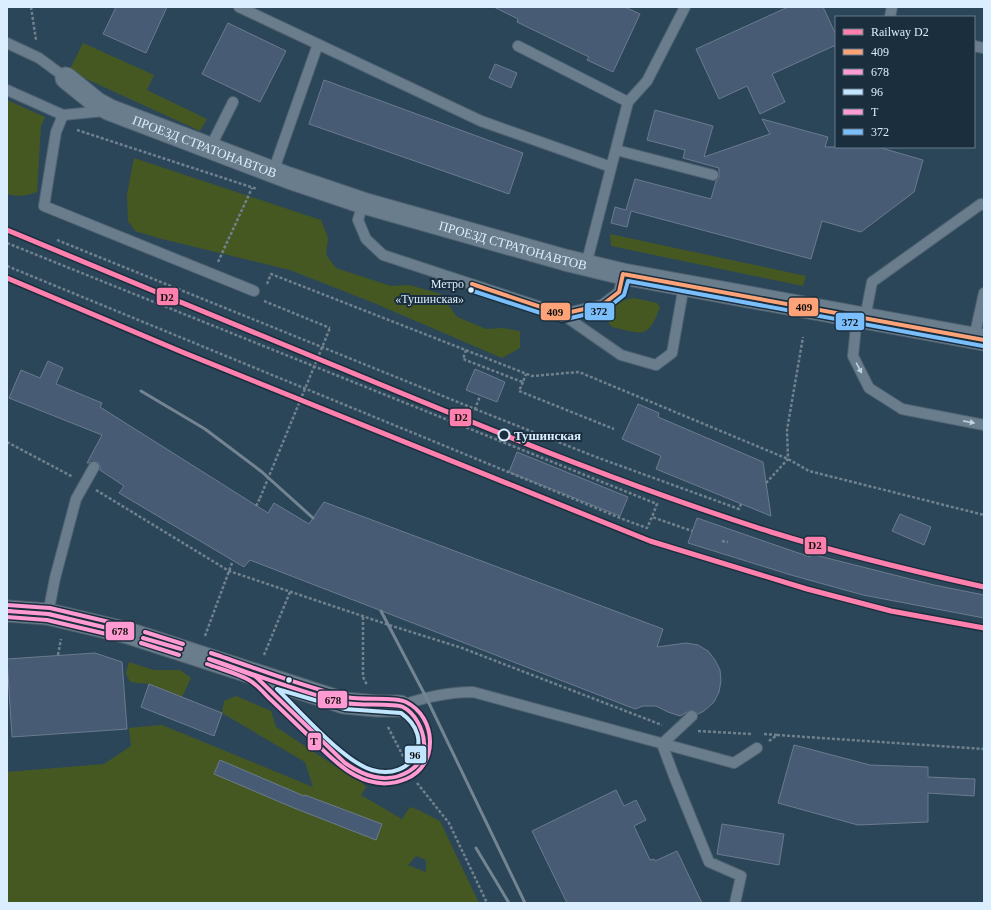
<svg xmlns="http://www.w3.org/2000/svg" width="991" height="910" font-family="'Times New Roman',serif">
  <rect width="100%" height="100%" fill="#2c4659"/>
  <path fill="#465822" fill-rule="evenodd" d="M83 43 154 75 147 90 207 119 200 131 69 71Z
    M7 100 45 117 41 126 37 192C26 196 18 197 7 194Z
    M134 158 321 220 328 238 326 255 336 268 391 286 409 285 441 294 457 317 486 329 503 328 520 331V348L502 358 374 303 290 270 158 238 135 231 128 221 127 194Z
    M610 234 806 276 803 286 611 246Z
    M634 298 657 303 660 307C648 340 643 334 612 327 595 310 620 300 634 298Z
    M129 662 153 670H180L191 678 182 697 149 684 130 682 126 673Z
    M236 696 271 711 276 727 341 770 355 775 366 787 361 795 402 819 410 807C421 810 429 816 440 821L479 903H7V772L104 764 131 746 129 728 162 725 313 787 305 762 222 713 224 701ZM416 856 426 860V872L408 865Z"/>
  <path fill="#475b74" stroke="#6b7b8e" d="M116 7H167L146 53 103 34Z
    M494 7H625L640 14 613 72 587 60 589 57 517 22 518 19Z
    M788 7H823L836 35V45L772 74 785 102 760 114 747 86 719 99 696 49Z
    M228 23 286 51 260 102 202 74Z
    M495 64 517 73 511 88 489 78Z
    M324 80 523 153 509 194 309 124Z
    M655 110 713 126 704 157 770 134 762 119 828 137 825 147H878L923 160 914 192 861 232 822 221 811 259 631 211 627 227 611 223 615 207 626 210 635 179 711 199 716 181 719 177V168L683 158 685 150 647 140Z
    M48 361 63 368 56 384 102 403 100 407 268 513 274 503 309 524 324 502 663 629 657 647 686 643 698 645 708 651 715 660 720 670 721 681 719 692 714 702 704 711 698 714 691 710 680 716 668 712 656 706H643L635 709 250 560 244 567 119 493 124 486 100 470V467L98 462 87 463 102 435 9 398 21 370 40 378Z
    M475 369 505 382 497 402 466 390Z
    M638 404 659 413 658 417 763 462 771 516 656 469 661 456 622 439Z
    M517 452 628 497 620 516 509 472Z
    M900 514 931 527 924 545 892 531Z
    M697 518 810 557 811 554 934 585 984 595V618L863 595 791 575 688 543Z
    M95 653 122 662 127 729 12 737 7 659Z
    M149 684 222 713 214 736 141 707Z
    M794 745 870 765 928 767V777L975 779 974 796 928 793V822L858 825 778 803Z
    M220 760 304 796 305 795 382 824 376 840 294 808 214 774Z
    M616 790 624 806 636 800 646 820 634 826 650 860 654 859 655 861 677 851 702 903H567L532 831Z
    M722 824 784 834 779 865 717 854Z"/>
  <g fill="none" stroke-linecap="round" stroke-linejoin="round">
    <g stroke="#506372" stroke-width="12">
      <path id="service" d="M239 7 481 121 611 167
        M890 17 892 7
        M7 43 39 58 66 78
        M518 46 628 102 586 265
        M974 46 984 48
        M7 90 63 115 104 111
        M628 102 647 81 685 7
        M63 115 56 132 44 206 254 291
        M210 148 233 102
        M616 150 713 175
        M273 172 318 44
        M363 203 358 220 366 239 383 255 562 314 621 355 656 365 672 353 684 285
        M562 314 602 305 619 292 623 274
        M857 316 853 356 869 388 902 409 984 425
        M865 318 872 282 981 204 984 205
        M974 338 984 293
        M48 614 55 578 76 499 94 467
        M261 681C282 702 304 724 326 745 337 755 348 767 361 773 411 796 452 743 400 706
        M400 706C425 697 447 692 473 692L734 763 757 748
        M692 716 662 744 674 776 709 862 741 876 735 903"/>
    </g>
    <g stroke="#506372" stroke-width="23">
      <g id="minor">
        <path id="s1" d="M66 78 97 103 110 110 289 178 363 203 565 260 623 274 984 340"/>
        <path d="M7 611 48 614 128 633 344 703 377 706H400"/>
      </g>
    </g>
    <path stroke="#70818e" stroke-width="2.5" stroke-dasharray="3 2" stroke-linecap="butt" d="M31 7 36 40
      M77 130 257 189
      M57 240 475 409 480 396
      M7 243 657 504 652 517
      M218 262 252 188
      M7 266 625 520 647 528 652 517 692 531
      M267 284 271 274 532 376 579 372 788 459 809 471 984 515
      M264 301 330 328
      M466 350 463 359 517 380 523 382 526 374
      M523 382 519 391 614 429
      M475 409 596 457 739 509 741 504
      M7 442 73 477
      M766 483 788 459 787 430 803 337
      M96 490 229 571 389 625 462 648 662 725
      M256 506 260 498
      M722 541 728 542
      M363 617V677L367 685
      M205 636 232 563
      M58 655 61 639
      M264 655 290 592
      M388 727 404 758
      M698 731 751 734
      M764 734 777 735
      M769 741 777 735 984 749
      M417 783 449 823 487 903"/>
    <use href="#service" stroke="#6a7d8d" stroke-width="10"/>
    <use href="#minor" stroke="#6a7d8d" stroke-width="21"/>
    <path stroke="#738592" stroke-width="3" d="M141 391 205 429 262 472 313 518
      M381 611 426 697 525 903
      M476 848 509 903"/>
    <path stroke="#70818e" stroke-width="2.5" stroke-dasharray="3 2" stroke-linecap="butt" d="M260 498 330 328"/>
    <g stroke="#1a2e3e" stroke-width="7">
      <path id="bus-1" d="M623 274 984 340
        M472 284 562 314 602 305 619 292 623 274"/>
    </g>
    <g stroke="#1a2e3e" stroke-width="7">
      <path id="bus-2" d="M7 611 49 614 120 631 48 614Z
        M143 638 181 649
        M143 638 181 649
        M209 659C254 674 299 692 345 703 360 706 393 703 403 707 415 713 423 729 424 742 427 768 398 782 375 777 364 775 354 769 345 763L255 676Z"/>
    </g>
    <g stroke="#1a2e3e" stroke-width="7">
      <path id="bus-3" d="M277 689 345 709 401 713C437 738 412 782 372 770 344 762 299 710 277 689Z"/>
    </g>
    <g stroke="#1a2e3e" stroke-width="7">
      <path id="bus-4" d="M7 605 50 608 122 625
        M7 617 47 620 119 637
        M145 632 183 644
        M141 643 179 655
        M207 664C220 669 241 674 252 682 258 686 264 693 269 698 284 712 298 726 313 740 338 765 367 795 406 779 439 766 437 717 406 702 394 696 363 701 346 697 300 686 256 668 211 653"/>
    </g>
    <g stroke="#1a2e3e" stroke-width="7">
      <path id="bus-5" d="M470 290 562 320 605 310 624 295 628 281 983 346"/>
    </g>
    <use href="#bus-1" stroke="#fea277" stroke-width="4"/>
    <use href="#bus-2" stroke="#ff9ad2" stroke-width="4"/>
    <use href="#bus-3" stroke="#c2e6ff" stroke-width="4"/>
    <use href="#bus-4" stroke="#ff9ad2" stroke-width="4"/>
    <use href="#bus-5" stroke="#7abffc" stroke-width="4"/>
    <g stroke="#1a2e3e" stroke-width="8">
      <path id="rail-1" d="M7 230C134 283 262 336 389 388 515 440 641 491 771 532 841 554 912 571 984 587
        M7 278 182 352 650 541 807 589 891 611 984 628"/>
    </g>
    <use href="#rail-1" stroke="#ff80ac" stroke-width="5"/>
  </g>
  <defs><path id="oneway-solid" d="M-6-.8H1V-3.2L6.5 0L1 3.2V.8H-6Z"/></defs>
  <g fill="#bed2e2">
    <use href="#oneway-solid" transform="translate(859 368) rotate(62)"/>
    <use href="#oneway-solid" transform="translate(969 422) rotate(11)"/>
  </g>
  <g fill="#daeeff" stroke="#1a2e3e" stroke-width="1.5">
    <circle cx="471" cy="290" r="3.5"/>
    <circle cx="289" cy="680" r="3.5"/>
  </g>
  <circle fill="#1a2e3e" stroke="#daeeff" stroke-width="2" cx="504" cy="435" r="5.5"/>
  <g text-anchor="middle" stroke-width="4" stroke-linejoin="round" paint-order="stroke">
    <g font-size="12" fill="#daeeff" stroke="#1a2e3e" text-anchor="end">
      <text x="464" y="288">Метро<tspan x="464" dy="15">«Тушинская»</tspan></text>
    </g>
    <g font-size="13" fill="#daeeff" stroke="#1a2e3e">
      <text dy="5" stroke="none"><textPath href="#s1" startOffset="156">ПРОЕЗД СТРАТОНАВТОВ</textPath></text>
      <text dy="5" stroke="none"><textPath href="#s1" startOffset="480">ПРОЕЗД СТРАТОНАВТОВ</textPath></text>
    </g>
    <g font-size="13" font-weight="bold" fill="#daeeff" stroke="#1a2e3e" text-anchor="start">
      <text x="514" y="440">Тушинская</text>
    </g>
  </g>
  <g stroke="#1a2e3e" stroke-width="1.5">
    <rect x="156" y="287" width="23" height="19" rx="4" fill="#ff80ac"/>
    <rect x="788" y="297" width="31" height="20" rx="4" fill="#fea277"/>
    <rect x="584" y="302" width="31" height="19" rx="4" fill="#7abffc"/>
    <rect x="540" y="302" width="31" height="19" rx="4" fill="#fea277"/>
    <rect x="835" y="312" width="30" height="19" rx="4" fill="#7abffc"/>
    <rect x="449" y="408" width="23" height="19" rx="4" fill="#ff80ac"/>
    <rect x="804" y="536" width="23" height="19" rx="4" fill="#ff80ac"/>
    <rect x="105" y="621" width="30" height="20" rx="4" fill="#ff9ad2"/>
    <rect x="317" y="690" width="31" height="19" rx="4" fill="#ff9ad2"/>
    <rect x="307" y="732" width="15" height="19" rx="4" fill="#ff9ad2"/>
    <rect x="404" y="745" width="23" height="19" rx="4" fill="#c2e6ff"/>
  </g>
  <g font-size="11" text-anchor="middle" font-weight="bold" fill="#111">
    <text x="167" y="301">D2</text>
    <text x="804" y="311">409</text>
    <text x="599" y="315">372</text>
    <text x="555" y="316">409</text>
    <text x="850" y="326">372</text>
    <text x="461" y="421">D2</text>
    <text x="815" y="549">D2</text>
    <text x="120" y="635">678</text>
    <text x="333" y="704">678</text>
    <text x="314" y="745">Т</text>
    <text x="415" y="759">96</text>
  </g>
  <rect width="991" height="910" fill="none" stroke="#daeeff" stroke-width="16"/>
  <rect x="835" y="16" width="140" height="132" fill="#1a2e3e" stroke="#677b8b"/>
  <rect x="843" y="29" width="20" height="6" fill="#ff80ac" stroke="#677b8b"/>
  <text x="871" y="36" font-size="12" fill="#daeeff">Railway D2</text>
  <rect x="843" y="49" width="20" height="6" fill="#fea277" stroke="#677b8b"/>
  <text x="871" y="56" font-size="12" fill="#daeeff">409</text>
  <rect x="843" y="69" width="20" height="6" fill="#ff9ad2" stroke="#677b8b"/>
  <text x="871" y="76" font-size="12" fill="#daeeff">678</text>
  <rect x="843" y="89" width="20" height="6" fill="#c2e6ff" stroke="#677b8b"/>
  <text x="871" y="96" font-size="12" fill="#daeeff">96</text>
  <rect x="843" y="109" width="20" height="6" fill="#ff9ad2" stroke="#677b8b"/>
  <text x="871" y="116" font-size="12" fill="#daeeff">Т</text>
  <rect x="843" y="129" width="20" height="6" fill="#7abffc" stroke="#677b8b"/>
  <text x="871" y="136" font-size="12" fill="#daeeff">372</text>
</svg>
